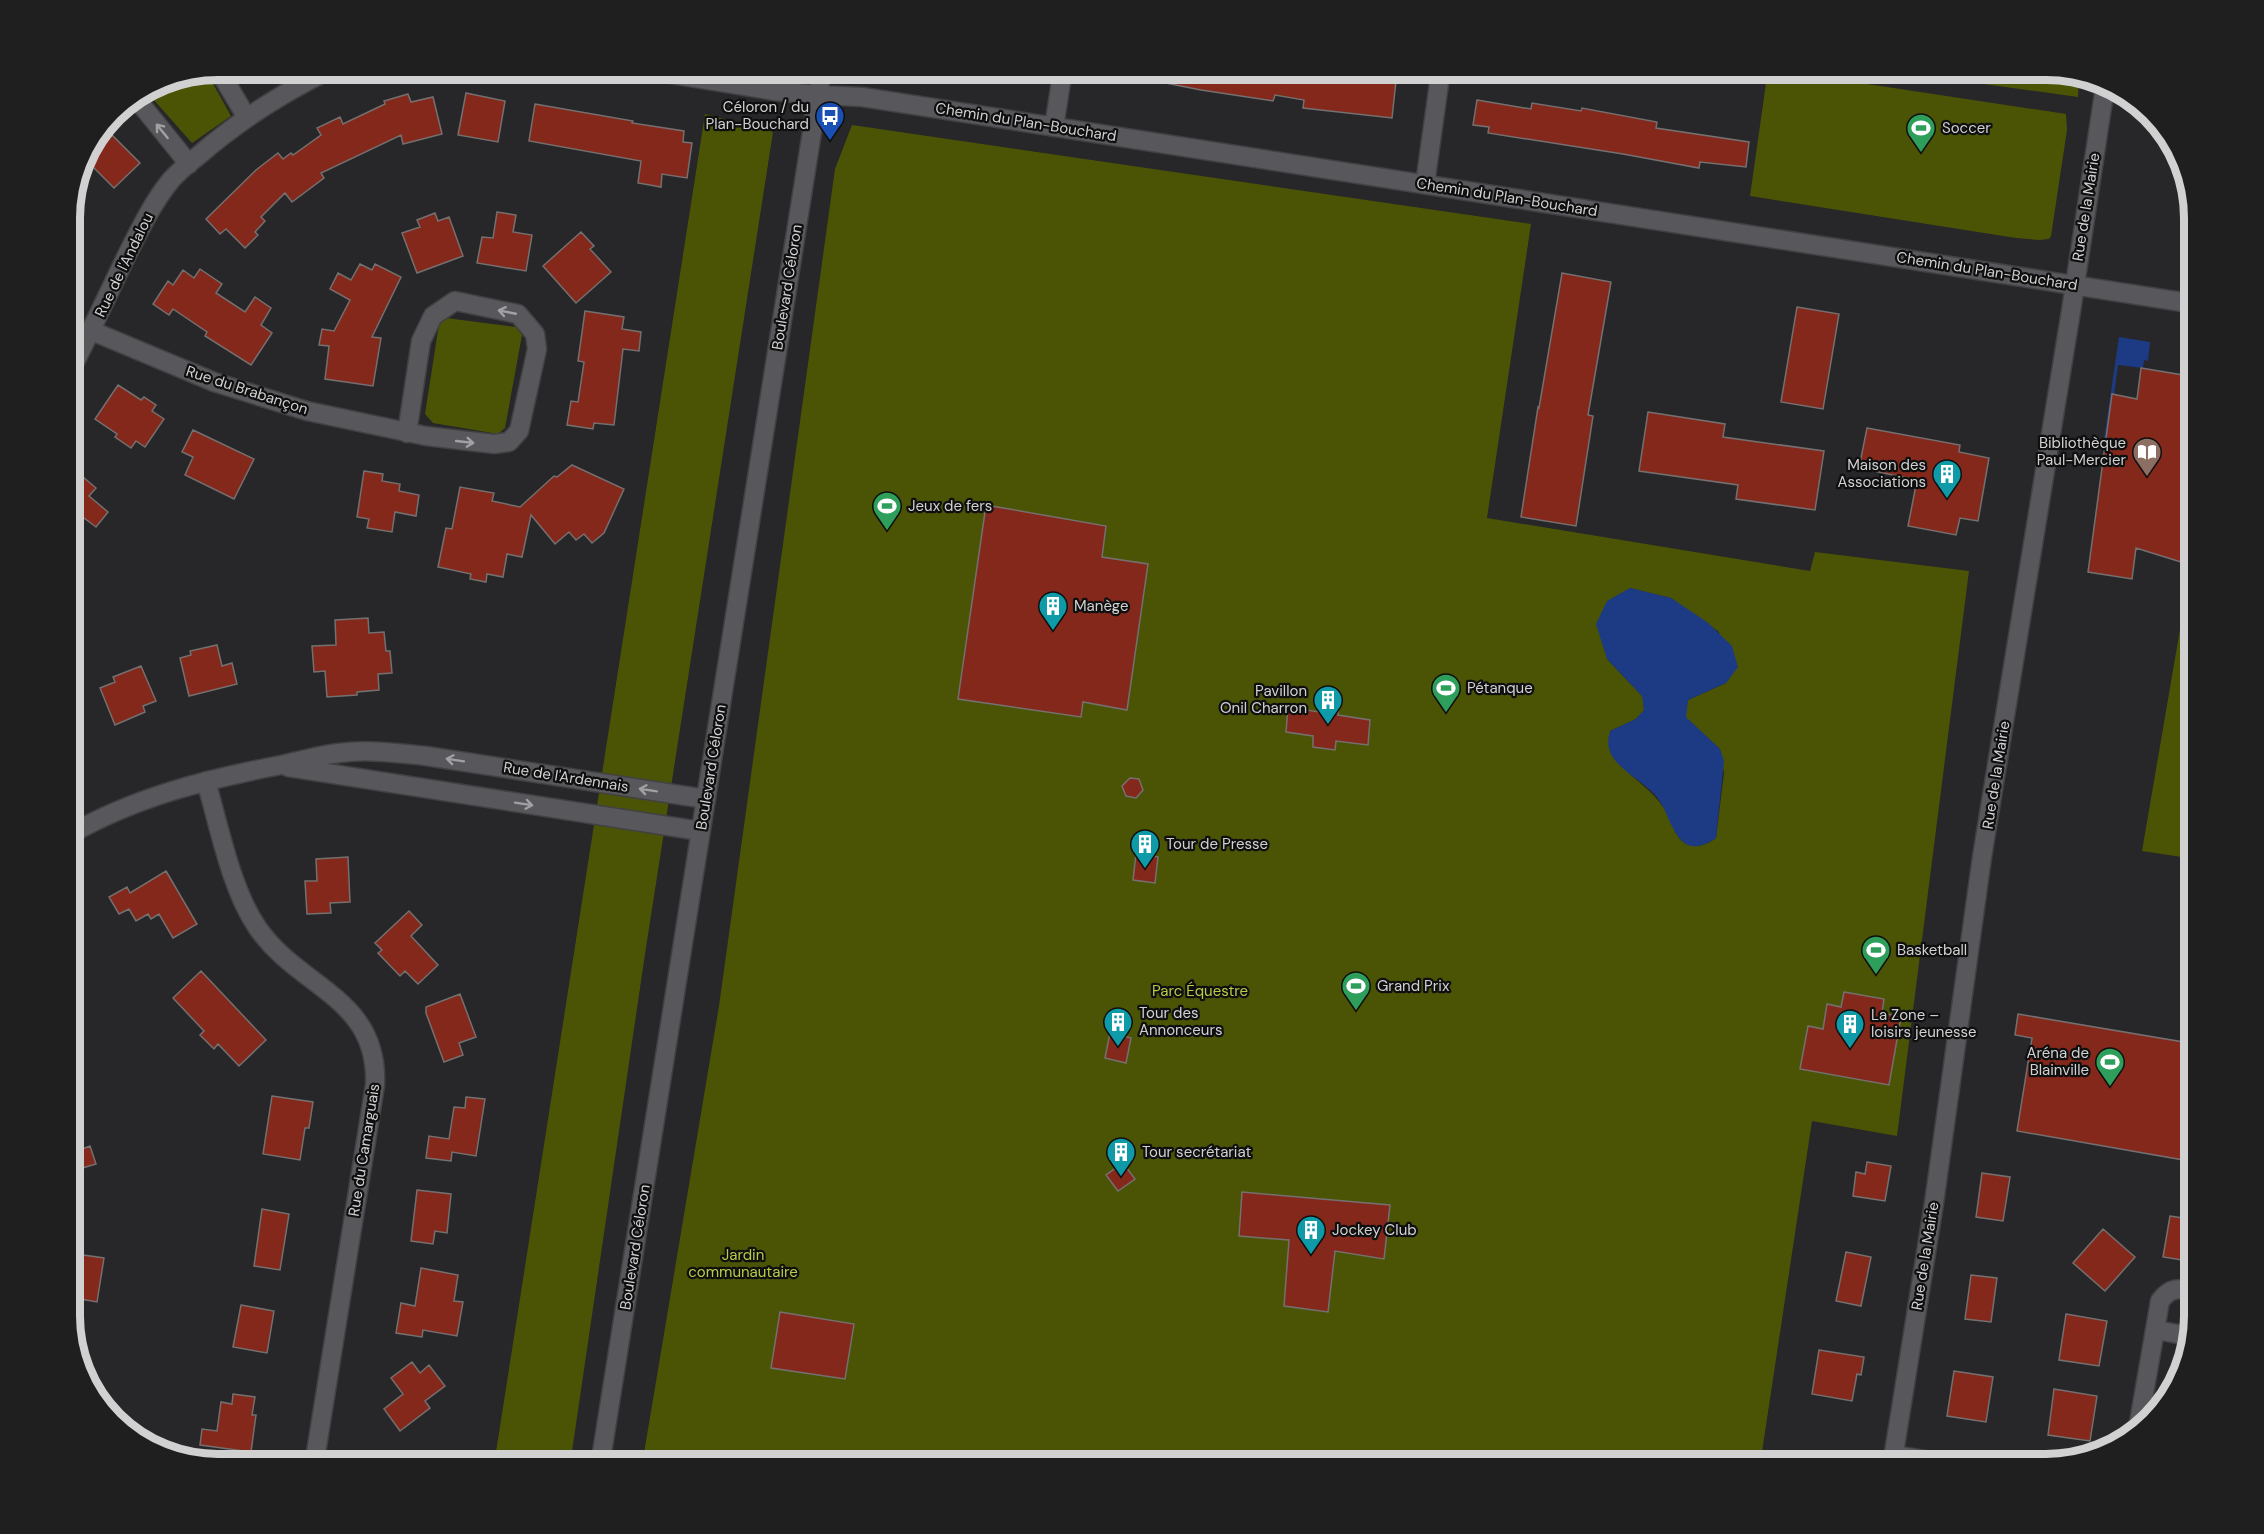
<svg xmlns="http://www.w3.org/2000/svg" width="2264" height="1534" font-family="'DM Sans',sans-serif">
  <rect width="100%" height="100%" fill="#272629"/>
  <path fill="#4b5405" fill-rule="evenodd" d="M1768 69 2066 114 2067 130 2051 236 2049 239 2039 240 2016 238 1750 196Z
    M1876 69H2047L2079 79 2078 97Z
    M206 71 231 116 192 143 145 90 161 80Z
    M705 114 773 132 645 954 570 1465H494Z
    M852 125 1531 224 1487 518 1810 571 1815 552 1969 571 1897 1136 1812 1121 1760 1465H642L719 1006 835 169ZM1630 588 1671 598 1719 632 1726 683 1688 700 1685 717 1720 749 1724 773 1716 838C1707 845 1693 850 1682 841 1673 833 1671 818 1664 808 1650 787 1626 775 1612 755L1610 731 1636 719 1644 710 1643 697 1607 659Z
    M446 318 516 327 522 335 505 428 498 434 433 423 425 414 439 324Z
    M2195 542V859L2142 851Z"/>
  <path fill="#1c3b84" d="M2119 337 2150 342 2148 361 2144 360 2143 368 2118 365 2107 446H2103Z
    M1630 588 1671 598 1707 622 1732 646 1738 667 1726 683 1688 700 1686 717 1720 749 1724 761 1716 838C1706 845 1692 851 1682 841 1670 829 1667 809 1656 796 1643 781 1620 771 1611 754 1607 746 1608 739 1610 731L1636 719 1644 710 1642 696 1607 659 1596 624 1607 601Z"/>
  <path fill="#84281c" stroke="#74706f" stroke-width="1.5" d="M1136 69H1268L1361 83 1362 79 1396 81 1392 118 1303 108 1304 100 1275 95 1273 101 1201 90 1135 77Z
    M466 93 505 101 498 142 458 135Z
    M408 94 411 102 433 97 442 134 403 144 401 135 321 173 324 178 292 202 285 193 261 217 265 221 255 232 258 235 245 248 226 229 220 234 206 219 256 170 278 153 283 159 291 153 293 155 321 135 317 128 340 117 343 124 385 104 384 101Z
    M1477 100 1531 109 1532 103 1581 111 1582 108 1657 122 1656 128 1749 142 1746 167 1700 162 1699 168 1623 154 1488 133 1489 127 1473 125Z
    M535 104 633 121 632 123 684 131 683 142 692 143 687 178 662 174 661 187 638 183 641 161 529 141Z
    M103 126 140 163 114 188 83 157Z
    M497 212 516 215 513 232 532 235 526 271 477 263 482 237 493 238Z
    M435 213 438 221 449 217 463 256 417 273 402 233 420 227 417 220Z
    M581 232 594 246 590 249 611 272 576 303 543 266Z
    M360 264 372 270 375 264 401 277 372 337 381 338 373 386 325 379 329 346 319 345 322 329 334 331 350 300 330 289 338 273 351 280Z
    M200 269 222 284 216 293 245 312 255 297 271 308 261 325 272 333 251 365 205 336 207 332 173 309 169 315 153 304 168 281 173 285 183 270 194 278Z
    M1562 273 1611 282 1588 415 1593 416 1576 526 1521 517 1538 407 1539 408Z
    M1797 307 1839 314 1823 409 1781 402Z
    M585 311 624 317 622 329 641 332 639 351 623 349 614 425 594 423 593 429 567 425 571 401 578 402 584 362 578 361Z
    M2141 368 2195 377V467L2181 562 2136 548 2132 579 2088 572 2112 394 2137 399Z
    M118 385 141 400 144 397 156 405 152 411 164 419 145 447 136 441 131 448 115 437 117 434 95 419Z
    M1648 412 1725 424 1723 437 1824 451 1815 510 1736 499 1738 485 1639 471Z
    M1867 428 1960 445 1959 452 1989 458 1978 521 1960 518 1956 535 1908 526 1917 480 1859 468Z
    M193 430 254 459 234 499 185 475 193 457 182 452Z
    M69 465 96 488 89 496 108 512 96 527 84 518 69 536Z
    M572 465 624 489 604 533 592 543 584 534 576 540 569 532 555 544 531 515 522 557 507 554 503 577 487 574 486 582 470 579 471 574 438 567 446 528 452 529 460 487 494 493 492 501 520 507 554 476 557 477Z
    M364 471 383 474 382 481 400 484 399 491 419 495 416 516 395 512 392 532 367 528 369 519 357 517Z
    M986 505 1106 526 1102 557 1148 564 1127 710 1083 702 1081 717 958 699Z
    M368 618 369 633 384 632 386 651H390L392 673 378 674 379 690 357 692V695L327 697 325 671 314 672 312 646 336 645 335 620Z
    M217 645 222 666 232 663 237 684 189 696 180 658 191 655 190 651Z
    M141 666 156 701 143 706 145 712 115 725 100 688 115 682 113 677Z
    M1322 700 1339 703 1338 715 1370 720 1368 745 1336 741 1335 750 1313 747V736L1286 732 1288 707 1319 712Z
    M1130 778 1139 779 1143 790 1136 798 1126 796 1122 786Z
    M1136 854 1158 857 1155 883 1133 880Z
    M348 857 350 902 330 903 331 913 307 914 305 881H317L316 859Z
    M166 871 197 924 173 938 159 914 151 919 148 914 136 921 129 909 119 914 109 897 127 887 130 893Z
    M409 911 422 925 411 936 438 965 418 984 405 971 400 976 378 953 382 950 375 943Z
    M201 971 266 1040 239 1066 218 1044 214 1049 200 1035 204 1031 173 998Z
    M1844 992 1884 999 1882 1013 1901 1017 1889 1085 1800 1069 1808 1026 1823 1029 1827 1004 1841 1007Z
    M460 994 476 1037 459 1043 463 1055 444 1062 426 1013V1007Z
    M2018 1014 2195 1044V1162L2017 1131 2032 1038 2015 1035Z
    M1110 1033 1131 1038 1126 1063 1105 1058Z
    M272 1096 313 1102 309 1128H305L300 1160 263 1154Z
    M466 1097 485 1099 476 1156 452 1152 451 1161 426 1158 429 1136 449 1139 454 1107 465 1108Z
    M73 1121 82 1149 90 1146 96 1164 69 1172V1122Z
    M1867 1162 1891 1166 1885 1201 1853 1196 1856 1172 1865 1174Z
    M1123 1163 1135 1179 1118 1191 1106 1175Z
    M1982 1173 2010 1177 2003 1221 1976 1217Z
    M417 1190 451 1194 447 1233 435 1231 433 1244 411 1241Z
    M1242 1192 1390 1205 1384 1259 1335 1251 1328 1312 1284 1306 1289 1240 1239 1236Z
    M262 1209 289 1214 280 1270 254 1266Z
    M2170 1216 2195 1220V1262L2163 1257Z
    M2103 1229 2135 1257 2105 1291 2073 1263Z
    M1846 1252 1871 1257 1861 1306 1836 1301Z
    M69 1253 104 1258 97 1302 69 1297Z
    M421 1268 458 1275 454 1301 463 1302 457 1336 423 1330 422 1337 396 1333 401 1303 415 1306Z
    M1971 1275 1997 1278 1991 1322 1965 1319Z
    M241 1305 274 1311 267 1353 233 1347Z
    M780 1312 854 1324 845 1379 771 1368Z
    M2066 1314 2107 1321 2099 1366 2059 1360Z
    M1819 1350 1864 1357 1861 1375 1857 1374 1852 1401 1812 1394Z
    M412 1362 420 1373 429 1365 445 1386 425 1401 430 1408 400 1431 384 1409 403 1394 391 1378Z
    M1954 1371 1993 1377 1986 1422 1947 1416Z
    M2054 1389 2097 1396 2090 1441 2048 1435Z
    M233 1394 255 1397 252 1415H256L251 1452 200 1445 202 1429 217 1431 221 1402 232 1404Z"/>
  <g fill="none" stroke-linecap="round" stroke-linejoin="round">
    <g stroke="#414143" stroke-width="21">
      <path id="street" d="M218 69 247 118
        M640 69 775 91 818 95
        M135 97 189 164
        M1054 127 1063 69
        M1425 184 1441 69
        M92 331 214 382 307 411 426 436 494 444 509 442 519 431 537 349 535 334 518 314 455 301 433 316 421 341 407 433
        M69 373C90 334 108 294 127 255 140 229 153 202 171 180 179 171 189 163 198 156 238 121 284 92 331 69
        M288 767 700 831
        M206 781C219 826 231 889 257 927 298 988 379 997 375 1085L314 1465
        M69 835C135 797 207 779 281 765 300 761 320 755 339 753 368 749 398 753 426 756L706 799
        M2156 1330 2189 1336
        M2138 1428 2160 1301C2170 1287 2179 1288 2195 1291
        M1894 1455 1957 1465
        M1892 1465 1934 1203 1982 857 2071 311 2105 87"/>
    </g>
    <g stroke="#414143" stroke-width="21">
      <path id="secondary" d="M818 95 862 97 2195 304
        M600 1465 822 69"/>
    </g>
    <use href="#street" stroke="#58575b" stroke-width="18"/>
    <use href="#secondary" stroke="#58575b" stroke-width="18"/>
  </g>
  <defs><path id="oneway-shaft" d="M-6 0H5M1.5-3L5.5 0L1.5 3" fill="none" stroke-width="1.6" stroke-linecap="round" stroke-linejoin="round" transform="scale(1.5)"/></defs>
  <g stroke="#a1a0a2">
    <use href="#oneway-shaft" transform="translate(162 131) rotate(-129)"/>
    <use href="#oneway-shaft" transform="translate(507 312) rotate(-169)"/>
    <use href="#oneway-shaft" transform="translate(465 442) rotate(6)"/>
    <use href="#oneway-shaft" transform="translate(455 760) rotate(-171)"/>
    <use href="#oneway-shaft" transform="translate(648 790) rotate(-171)"/>
    <use href="#oneway-shaft" transform="translate(524 804) rotate(9)"/>
  </g>
  <defs>
    <g id="bus-pin" transform="scale(1.5)"><path d="M0 17L-7.5 6A9.5 9.5 0 1 1 7.5 6Z" fill="#1a4fb4" stroke="#0f0f10"/><path d="M-5-6H5V4H4V6H2V4H-2V6H-4V4H-5ZM-3.5-4V0h7V-4ZM-3.5 1.2v1.5H-2V1.2ZM2 1.2v1.5H3.5V1.2Z" fill="#fff"/></g>
    <g id="stadium-pin" transform="scale(1.5)"><path d="M0 17L-7.5 6A9.5 9.5 0 1 1 7.5 6Z" fill="#2e9e5b" stroke="#0f0f10"/><path d="M0-5a6.5 5 0 1 0 0 10a6.5 5 0 1 0 0-10ZM-3.5-1.8h7v3.6h-7Z" fill="#fff"/></g>
    <g id="library-pin" transform="scale(1.5)"><path d="M0 17L-7.5 6A9.5 9.5 0 1 1 7.5 6Z" fill="#8d6e63" stroke="#0f0f10"/><path d="M-6-4Q-3-5.5-.7-3.5V5Q-3 3-6 4ZM6-4Q3-5.5 .7-3.5V5Q3 3 6 4Z" fill="#fff"/></g>
    <g id="building-pin" transform="scale(1.5)"><path d="M0 17L-7.5 6A9.5 9.5 0 1 1 7.5 6Z" fill="#0f9aa8" stroke="#0f0f10"/><path d="M-4-6H4V6H1V3H-1V6H-4ZM-2.5-4.3h1.7v1.8h-1.7ZM.8-4.3h1.7v1.8H.8ZM-2.5-1h1.7V.8h-1.7ZM.8-1h1.7V.8H.8Z" fill="#fff"/></g>
  </defs>
  <g fill-rule="evenodd">
    <use href="#bus-pin" x="830" y="116"/>
    <use href="#stadium-pin" x="1921" y="128"/>
    <use href="#library-pin" x="2147" y="452"/>
    <use href="#building-pin" x="1947" y="474"/>
    <use href="#stadium-pin" x="887" y="506"/>
    <use href="#building-pin" x="1053" y="606"/>
    <use href="#stadium-pin" x="1446" y="688"/>
    <use href="#building-pin" x="1328" y="700"/>
    <use href="#building-pin" x="1145" y="844"/>
    <use href="#stadium-pin" x="1876" y="950"/>
    <use href="#stadium-pin" x="1356" y="986"/>
    <use href="#building-pin" x="1118" y="1022"/>
    <use href="#building-pin" x="1850" y="1024"/>
    <use href="#stadium-pin" x="2110" y="1062"/>
    <use href="#building-pin" x="1121" y="1152"/>
    <use href="#building-pin" x="1311" y="1230"/>
  </g>
  <g text-anchor="middle" stroke-width="4.5" stroke-linejoin="round" paint-order="stroke">
    <g font-size="15" fill="#d1d1d2" stroke="#0f0f10" text-anchor="start">
      <text x="809" y="112" text-anchor="end">Céloron / du<tspan x="809" dy="17">Plan-Bouchard</tspan></text>
      <text x="1942" y="133">Soccer</text>
      <text x="2126" y="448" text-anchor="end">Bibliothèque<tspan x="2126" dy="17">Paul-Mercier</tspan></text>
      <text x="1926" y="470" text-anchor="end">Maison des<tspan x="1926" dy="17">Associations</tspan></text>
      <text x="908" y="511">Jeux de fers</text>
      <text x="1074" y="611">Manège</text>
      <text x="1467" y="693">Pétanque</text>
      <text x="1307" y="696" text-anchor="end">Pavillon<tspan x="1307" dy="17">Onil Charron</tspan></text>
      <text x="1166" y="849">Tour de Presse</text>
      <text x="1897" y="955">Basketball</text>
      <text x="1377" y="991">Grand Prix</text>
      <text x="1139" y="1018">Tour des<tspan x="1139" dy="17">Annonceurs</tspan></text>
      <text x="1871" y="1020">La Zone –<tspan x="1871" dy="17">loisirs jeunesse</tspan></text>
      <text x="2089" y="1058" text-anchor="end">Aréna de<tspan x="2089" dy="17">Blainville</tspan></text>
      <text x="1142" y="1157">Tour secrétariat</text>
      <text x="1332" y="1235">Jockey Club</text>
    </g>
    <g font-size="15" fill="#d1d1d2" stroke="#0f0f10">
      <text transform="translate(1026 122) rotate(9)" y="5">Chemin du Plan-Bouchard</text>
      <text transform="translate(1507 197) rotate(9)" y="5">Chemin du Plan-Bouchard</text>
      <text transform="translate(2086 207) rotate(-81)" y="5">Rue de la Mairie</text>
      <text transform="translate(124 265) rotate(-64)" y="5">Rue de l'Andalou</text>
      <text transform="translate(1987 271) rotate(9)" y="5">Chemin du Plan-Bouchard</text>
      <text transform="translate(787 287) rotate(-81)" y="5">Boulevard Céloron</text>
      <text transform="translate(247 390) rotate(18)" y="5">Rue du Brabançon</text>
      <text transform="translate(711 767) rotate(-81)" y="5">Boulevard Céloron</text>
      <text transform="translate(1996 775) rotate(-81)" y="5">Rue de la Mairie</text>
      <text transform="translate(566 777) rotate(9)" y="5">Rue de l'Ardennais</text>
      <text transform="translate(364 1150) rotate(-81)" y="5">Rue du Camarguais</text>
      <text transform="translate(635 1247) rotate(-81)" y="5">Boulevard Céloron</text>
      <text transform="translate(1925 1256) rotate(-81)" y="5">Rue de la Mairie</text>
    </g>
    <g font-size="15" fill="#b9cc46" stroke="#0f0f10">
      <text x="1200" y="996">Parc Équestre</text>
      <text x="743" y="1260">Jardin<tspan x="743" dy="17">communautaire</tspan></text>
    </g>
  </g>
  <path d="M0 0H2264V1534H0ZM218 80H2046A138 138 0 0 1 2184 218V1316A138 138 0 0 1 2046 1454H218A138 138 0 0 1 80 1316V218A138 138 0 0 1 218 80Z" fill="#1f1f20" fill-rule="evenodd"/>
  <path fill="none" stroke="#d1d1d2" stroke-width="8" d="M218 80H2046A138 138 0 0 1 2184 218V1316A138 138 0 0 1 2046 1454H218A138 138 0 0 1 80 1316V218A138 138 0 0 1 218 80Z"/>
</svg>
